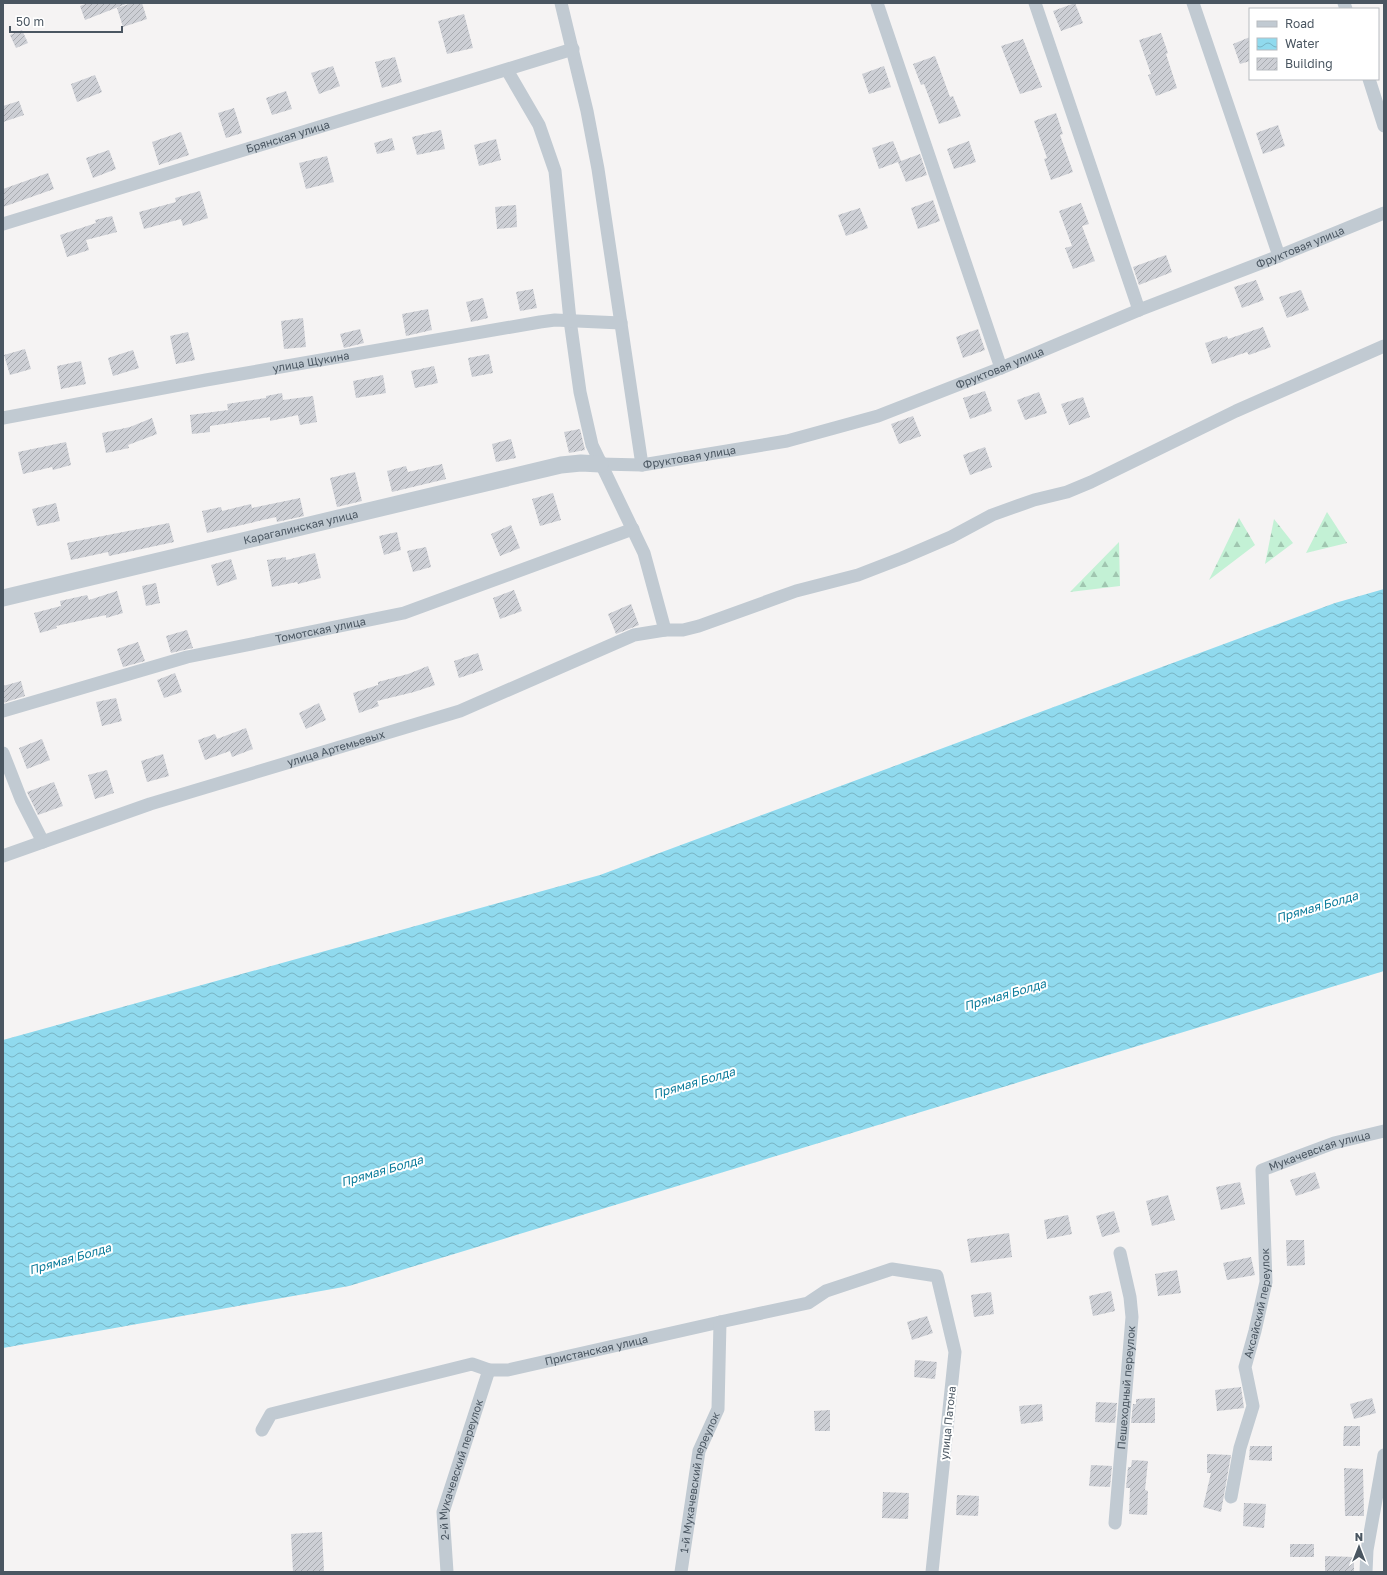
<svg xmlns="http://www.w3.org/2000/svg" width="1387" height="1575" font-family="'Golos Text',sans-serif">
  <defs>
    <pattern id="forest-firs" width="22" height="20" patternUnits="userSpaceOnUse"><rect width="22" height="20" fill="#c3f1d5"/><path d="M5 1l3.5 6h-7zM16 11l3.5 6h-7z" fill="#a0c6b0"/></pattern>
    <pattern id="water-waves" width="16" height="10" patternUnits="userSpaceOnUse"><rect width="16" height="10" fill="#90daee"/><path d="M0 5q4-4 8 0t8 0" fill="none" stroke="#78b4c4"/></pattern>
    <pattern id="building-hatch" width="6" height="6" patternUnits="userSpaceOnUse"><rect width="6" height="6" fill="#cdcfd5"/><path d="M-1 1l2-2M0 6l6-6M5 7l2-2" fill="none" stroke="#a8abb0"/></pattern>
  </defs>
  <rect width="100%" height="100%" fill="#f5f3f3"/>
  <path fill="url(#forest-firs)" d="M1327 512 1347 543 1306 553Z
    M1239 518 1255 545 1209 580Z
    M1274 519 1293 543 1265 564Z
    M1119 542 1120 586 1070 592Z"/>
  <path fill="url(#water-waves)" d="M1384 589V971L349 1286 3 1348V1040L600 875 1335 603Z"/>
  <path fill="url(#building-hatch)" d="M88 3H126V4L85 20 80 6Z
    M132 3H142L147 19 123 27 117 8Z
    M1075 3 1083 23 1061 31 1053 11Z
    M464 14 473 48 447 54 438 21Z
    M22 30 28 43 16 48 10 35Z
    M1161 33 1168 53 1166 54 1177 88 1156 96 1148 75 1151 74 1139 40Z
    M1250 37V61L1240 64 1233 44Z
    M1023 39 1042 87 1020 94 1001 46Z
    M935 56 950 97 953 96 961 116 939 124 924 84 921 85 913 64Z
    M395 57 402 82 382 88 375 62Z
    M333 66 340 86 319 94 311 73Z
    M884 66 891 87 869 94 862 74Z
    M95 75 102 92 77 102 71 84Z
    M286 91 292 109 272 115 266 98Z
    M19 101 24 115 3 122V106Z
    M234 108 242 133 226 138 218 113Z
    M1056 113 1063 134 1060 135 1073 172 1051 180 1044 159 1047 158 1034 121Z
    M1278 125 1285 146 1263 154 1256 133Z
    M441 130 445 149 417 155 412 137Z
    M181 132 189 155 159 165 152 142Z
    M392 138 395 150 377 154 374 143Z
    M496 139 501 160 479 166 474 145Z
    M893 141 901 161 920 154 927 175 906 182 898 162 879 169 872 148Z
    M969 141 976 162 954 169 947 149Z
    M109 150 116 169 93 178 86 158Z
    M327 156 334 182 306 189 299 163Z
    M48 173 54 189 3 207V189Z
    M200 191 208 218 183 226 181 219 144 229 139 212 176 202 175 198Z
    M933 200 940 221 918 229 911 208Z
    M1081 203 1089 224 1082 226 1095 261 1073 269 1065 248 1072 246 1059 211Z
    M516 205 517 227 497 229 495 207Z
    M860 208 868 228 846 236 838 215Z
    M112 216 117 232 86 240 89 250 67 257 60 235 96 223 95 220Z
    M1166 255 1172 272 1139 285 1133 267Z
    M1256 280 1264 300 1242 308 1234 287Z
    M533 289 537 308 520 311 516 292Z
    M1301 290 1309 310 1287 318 1279 297Z
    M483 298 488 318 471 322 466 302Z
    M428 309 432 330 406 336 402 314Z
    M303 318 306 347 284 349 281 321Z
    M1263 327 1271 347 1249 355 1247 352 1212 364 1205 343 1227 336 1228 339Z
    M360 329 364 343 344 348 340 334Z
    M978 329 985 350 963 358 956 337Z
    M188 332 195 360 176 364 170 336Z
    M25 349 31 369 10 375 4 355Z
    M133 350 139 368 113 376 108 358Z
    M489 354 493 373 472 377 468 358Z
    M81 361 86 384 61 389 57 366Z
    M434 366 438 383 415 388 411 371Z
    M383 375 386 393 356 398 353 381Z
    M985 391 992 411 970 419 963 398Z
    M1039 392 1047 413 1025 420 1017 400Z
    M282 393 283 400 313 396 317 422 300 425 298 415 270 421V417L210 426V432L192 434 190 415 228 410 227 404 266 398V396Z
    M1083 397 1090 417 1069 425 1061 404Z
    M913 416 921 436 899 444 891 424Z
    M152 418 157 434 128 445 129 448 106 453 102 433 130 427Z
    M580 429 585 450 569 453 564 432Z
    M511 439 516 458 496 462 492 444Z
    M66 442 71 465 53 470 52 467 23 474 18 452Z
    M985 447 992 467 970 475 963 455Z
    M442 464 446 479 392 492 387 471 406 466 408 472Z
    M355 472 362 501 337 507 330 478Z
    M553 493 561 520 540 526 532 499Z
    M300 498 304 516 277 522 276 517 207 533 202 511 221 507 222 511 251 504 252 508Z
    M56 503 60 521 37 526 32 509Z
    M169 523 174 542 109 556 108 552 71 560 67 543Z
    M511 525 520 548 500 556 491 534Z
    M397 532 401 550 384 555 379 536Z
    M426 547 431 567 413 572 407 551Z
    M315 553 321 578 298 584 297 582 272 587 267 560 286 557V560Z
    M231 559 237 579 217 586 211 565Z
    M156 583 160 603 146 606 142 586Z
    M514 590 522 611 500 619 493 598Z
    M117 591 123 613 106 618V615L56 626 57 628 40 633 34 613 61 606 60 601 87 595 89 600Z
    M631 604 639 625 616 634 608 614Z
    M187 630 193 648 171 653 166 636Z
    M138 642 145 661 123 667 117 649Z
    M478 653 483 670 459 678 454 661Z
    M428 666 435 685 414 692 377 701 379 706 359 713 353 693 378 685V682L408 674Z
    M175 673 182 692 164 698 157 680Z
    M21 681 25 696 3 703V686Z
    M116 698 122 721 102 726 96 702Z
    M319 703 326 720 306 729 299 713Z
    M246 728 253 749 232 757 230 751 205 760 198 740 215 734 217 739Z
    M42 739 50 760 27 769 19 748Z
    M163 754 169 776 147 782 141 761Z
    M107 770 114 793 95 799 88 775Z
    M54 782 63 806 38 815 27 792Z
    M1315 1172 1320 1188 1296 1196 1290 1180Z
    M1240 1182 1245 1204 1221 1210 1216 1187Z
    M1168 1195 1175 1220 1152 1226 1146 1201Z
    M1114 1211 1120 1232 1102 1237 1096 1216Z
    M1068 1215 1072 1234 1047 1239 1044 1220Z
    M1009 1233 1012 1257 971 1263 967 1239Z
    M1286 1240H1304L1305 1265 1287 1266Z
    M1251 1257 1255 1275 1227 1280 1223 1263Z
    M1177 1270 1181 1293 1158 1296 1155 1274Z
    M1111 1291 1115 1311 1093 1316 1089 1296Z
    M991 1292 994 1314 974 1317 971 1295Z
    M927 1316 933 1333 912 1340 907 1322Z
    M915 1360 937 1362 935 1379 914 1377Z
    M1241 1387 1244 1408 1217 1411 1215 1390Z
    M1155 1398V1423H1131L1133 1404H1136V1399Z
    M1372 1398 1376 1413 1354 1419 1350 1404Z
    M1096 1402 1117 1403 1115 1423 1095 1422Z
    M1042 1404 1043 1421 1021 1424 1019 1406Z
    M830 1410V1431H815L814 1411Z
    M1344 1426H1360V1446H1343Z
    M1250 1446H1272V1461L1249 1460Z
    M1207 1454 1231 1455 1221 1512 1203 1507 1211 1473H1207Z
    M1132 1460 1148 1461 1145 1490 1148 1491 1147 1515 1129 1514 1130 1488H1126L1128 1467H1131Z
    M1091 1465 1112 1466 1110 1487 1089 1486Z
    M1344 1468 1363 1469 1364 1516H1345Z
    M883 1492 909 1493 908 1519 882 1518Z
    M957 1495 979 1496 978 1516 956 1515Z
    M1244 1503 1266 1504 1264 1528 1243 1526Z
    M322 1532 324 1571 293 1572 291 1534Z
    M1290 1544H1314V1557H1290Z
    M1325 1556 1354 1557V1572H1325Z"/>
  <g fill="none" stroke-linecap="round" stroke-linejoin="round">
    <g stroke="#c1cad2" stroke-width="13">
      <path d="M561 3 587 111 598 169 642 465"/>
      <path d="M877 3 1001 368"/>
      <path d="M1035 3 1139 310"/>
      <path d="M1193 3 1279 256"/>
      <path d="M1344 3 1346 9"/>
      <path d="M507 70 539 125 555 171 570 320 580 392 592 445 644 553 665 630"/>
      <path d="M1369 79 1384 126"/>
      <path id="s1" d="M3 224 573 49"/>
      <path id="s2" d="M3 418 206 380 540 322 555 320 621 323"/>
      <path id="s3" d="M600 464 642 465 787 441 878 416 1001 368 1139 310 1279 256 1384 213"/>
      <path id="s4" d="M3 711 187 657 404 613 633 529"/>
      <path d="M3 753 21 799 43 842"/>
      <path id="s5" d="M3 856 150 804 460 711 634 635 665 630H683L699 626 796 591 858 575 902 558 951 537 992 515 1034 500 1067 492 1091 482 1236 411 1384 346"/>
      <path id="s6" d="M262 1430 271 1414 472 1364 489 1370H508L720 1322 808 1303 826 1291 892 1269 937 1276 955 1352 932 1572"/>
      <path id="s7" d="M1231 1497 1240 1448 1253 1406 1245 1367 1255 1331 1266 1282 1262 1170 1334 1143 1384 1131"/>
      <path id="s8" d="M1115 1523 1132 1317 1130 1297 1120 1253"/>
      <path id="s9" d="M447 1572 443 1512 489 1370"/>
      <path id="s10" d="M681 1572 699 1451 718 1409 720 1322"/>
      <path d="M1366 1572 1367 1550 1384 1455"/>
    </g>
    <path stroke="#c1cad2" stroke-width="17" id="s11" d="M3 598 561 465 581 463 600 464"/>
  </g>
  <g text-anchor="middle" stroke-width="4" stroke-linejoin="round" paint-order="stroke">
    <g font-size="11" fill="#4a5661" stroke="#fff">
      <text dy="4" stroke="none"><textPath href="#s1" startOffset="298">Брянская улица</textPath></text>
      <text dy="4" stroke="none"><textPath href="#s3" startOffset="738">Фруктовая улица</textPath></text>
      <text dy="4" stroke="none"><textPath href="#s2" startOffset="313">улица Щукина</textPath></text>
      <text dy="4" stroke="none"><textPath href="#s3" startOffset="414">Фруктовая улица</textPath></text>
      <text dy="4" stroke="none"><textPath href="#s3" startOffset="90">Фруктовая улица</textPath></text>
      <text dy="4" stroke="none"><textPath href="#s11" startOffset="306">Карагалинская улица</textPath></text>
      <text dy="4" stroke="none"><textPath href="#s4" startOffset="328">Томотская улица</textPath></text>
      <text dy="4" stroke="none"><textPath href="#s5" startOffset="350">улица Артемьевых</textPath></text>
      <text dy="4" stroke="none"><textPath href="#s7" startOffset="394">Мукачевская улица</textPath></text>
      <text dy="4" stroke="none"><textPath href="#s7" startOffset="199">Аксайский переулок</textPath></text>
      <text dy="4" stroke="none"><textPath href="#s6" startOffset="353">Пристанская улица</textPath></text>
      <text dy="4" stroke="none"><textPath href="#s8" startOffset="136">Пешеходный переулок</textPath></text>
      <text transform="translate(948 1423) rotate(-84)" y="4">улица Патона</text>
      <text dy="4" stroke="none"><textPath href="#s9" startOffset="105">2-й Мукачевский переулок</textPath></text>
      <text dy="4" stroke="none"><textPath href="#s10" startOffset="92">1-й Мукачевский переулок</textPath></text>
    </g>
    <g font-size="12" font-style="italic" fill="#0c7c9b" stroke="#fff">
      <text transform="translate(1317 907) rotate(-16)" y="4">Прямая Болда</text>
      <text transform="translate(1005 995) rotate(-16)" y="4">Прямая Болда</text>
      <text transform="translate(694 1083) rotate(-16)" y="4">Прямая Болда</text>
      <text transform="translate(382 1171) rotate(-16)" y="4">Прямая Болда</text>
      <text transform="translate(70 1259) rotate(-16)" y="4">Прямая Болда</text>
    </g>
  </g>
  <rect width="1387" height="1575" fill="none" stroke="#4a5661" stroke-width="8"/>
  <rect x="1249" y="8" width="130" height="72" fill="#ffffff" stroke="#b7bbc0"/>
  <rect x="1257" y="21" width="20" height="6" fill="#c1cad2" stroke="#b7bbc0"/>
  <text x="1285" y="28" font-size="12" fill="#4a5661">Road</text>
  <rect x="1257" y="38" width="20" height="12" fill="url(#water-waves)" stroke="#b7bbc0"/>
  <text x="1285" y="48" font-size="12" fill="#4a5661">Water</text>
  <rect x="1257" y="58" width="20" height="12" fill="url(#building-hatch)" stroke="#b7bbc0"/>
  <text x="1285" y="68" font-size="12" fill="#4a5661">Building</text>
  <g transform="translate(1359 1547)" stroke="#ffffff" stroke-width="3" paint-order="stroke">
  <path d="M0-3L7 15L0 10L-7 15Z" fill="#4a5661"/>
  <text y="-6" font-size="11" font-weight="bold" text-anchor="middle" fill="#4a5661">N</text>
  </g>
  <path d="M10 26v6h112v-6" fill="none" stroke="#4a5661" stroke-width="2"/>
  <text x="16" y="26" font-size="12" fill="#4a5661" stroke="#ffffff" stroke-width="3" paint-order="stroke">50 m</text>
</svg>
